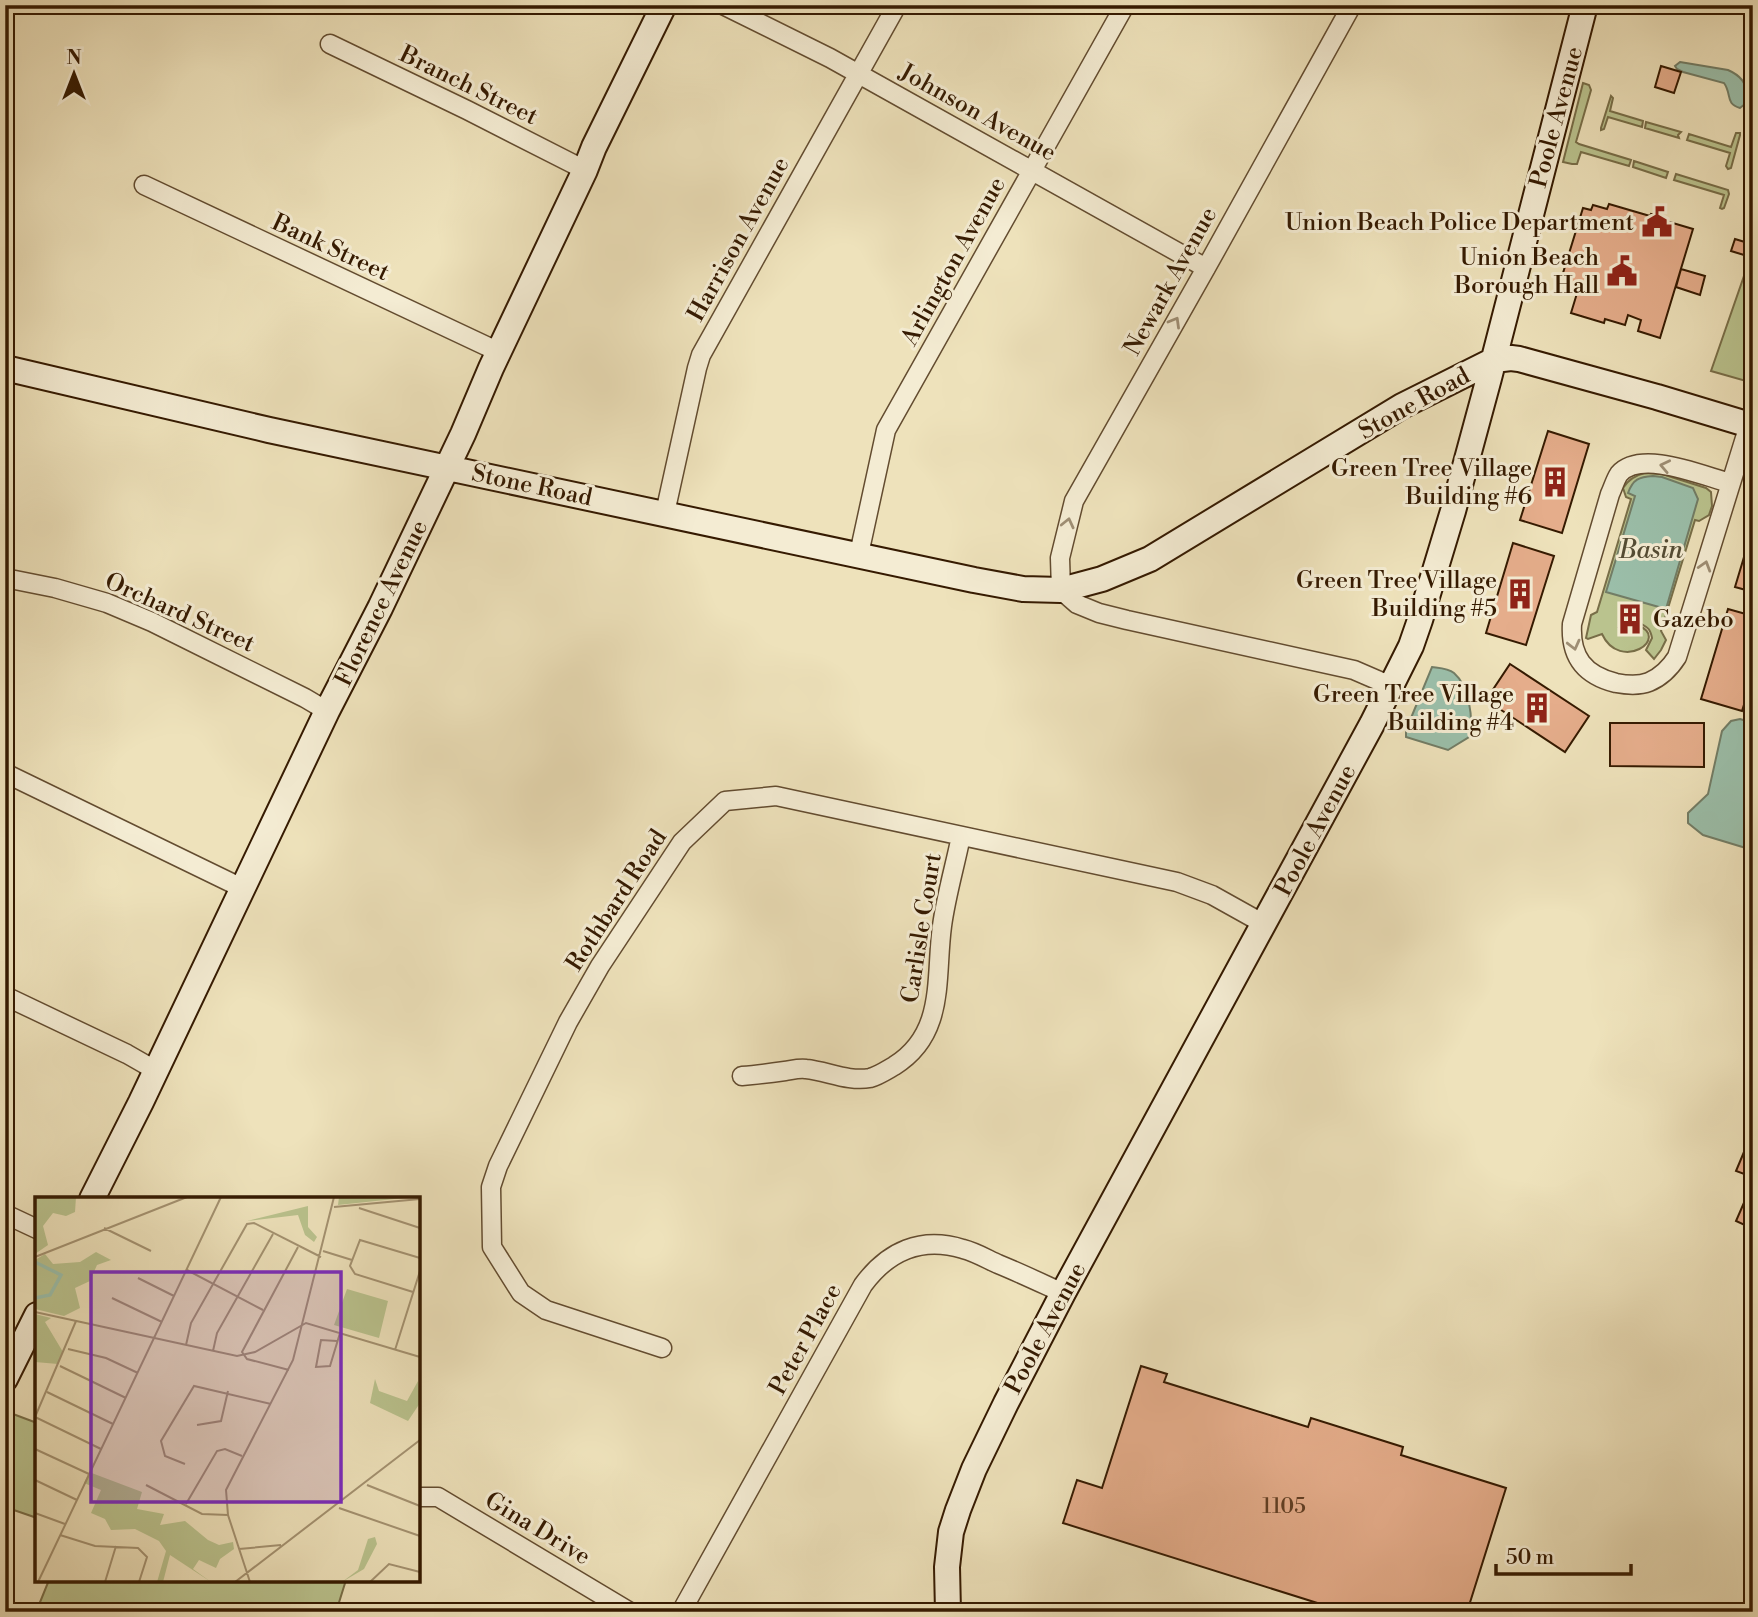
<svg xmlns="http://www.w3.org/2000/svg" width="1758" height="1617" font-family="'Libre Bodoni',serif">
  <rect width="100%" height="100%" fill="#eee2bb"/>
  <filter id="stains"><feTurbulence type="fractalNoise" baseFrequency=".00286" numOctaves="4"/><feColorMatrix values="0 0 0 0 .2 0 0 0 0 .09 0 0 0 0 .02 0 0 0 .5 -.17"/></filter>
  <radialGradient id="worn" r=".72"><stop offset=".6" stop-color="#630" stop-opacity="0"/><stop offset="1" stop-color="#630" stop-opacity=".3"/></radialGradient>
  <path fill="#bac38e" stroke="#786e48" stroke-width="2" d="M1583 83 1589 85 1591 90 1576 142 1579 144 1631 160 1629 166 1581 152 1577 164H1572L1563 162Z
    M1611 96 1613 98 1610 111 1643 121 1642 127 1608 117 1604 129 1601 130V128Z
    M1646 122 1681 132 1678 135 1679 138 1645 128Z
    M1736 133H1740V135L1731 168 1728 169 1726 166 1730 153 1687 140 1689 134 1731 147Z
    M1634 161 1668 172 1666 178 1633 167Z
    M1676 174 1728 190 1729 194 1724 208 1722 209 1720 208 1724 195 1674 180Z
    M1753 250V383L1711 371Z
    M1645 473 1662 474 1706 488 1711 492 1712 506 1709 515 1699 521 1695 520 1661 631 1666 640 1661 650 1654 659 1646 650 1652 638C1650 627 1646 627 1638 622 1633 620 1628 615 1624 611L1619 627 1634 632 1637 625C1672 638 1620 673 1602 634L1588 639 1586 638 1591 615 1597 612 1631 499 1626 497 1623 488C1628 480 1636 475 1645 473Z
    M5 1411 37 1423V1518L5 1507Z
    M49 1580H346L336 1612H36Z"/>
  <path fill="#9bbfaa" stroke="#727d66" stroke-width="2" d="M1680 62 1728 70C1744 77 1750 88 1745 104L1740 108C1725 104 1732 94 1724 83L1683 72 1677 69 1675 66Z
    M1653 476 1662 477 1693 488 1698 499 1666 609 1606 592 1635 496 1628 493C1633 479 1639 477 1653 476Z
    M1432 667C1440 668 1448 668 1454 673 1469 686 1474 719 1469 737L1448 750 1406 737V730Z
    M1740 719 1753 723V836L1749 849 1703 835 1688 823V813L1708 794 1722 731 1731 721Z"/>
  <path fill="#e5ad8b" stroke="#351a01" stroke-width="2" d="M1661 66 1681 72 1674 93 1655 87Z
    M1609 204 1650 216 1651 214 1659 216 1666 219V221L1693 229 1660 338 1638 331 1641 320 1628 315 1625 325 1605 319 1604 323 1571 313 1578 290 1569 287 1572 275 1563 273 1583 208 1591 210 1593 205 1607 209Z
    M1735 239 1748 243 1744 255 1731 251Z
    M1681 269 1705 276 1700 295 1676 287Z
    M1548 431 1589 444 1562 533 1520 520Z
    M1753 527V592L1735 587Z
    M1513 543 1554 556 1526 645 1486 633Z
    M1728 609 1753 616V676L1742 711 1701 699Z
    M1624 611 1640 616 1635 632 1619 627Z
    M1510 664 1589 716 1565 752 1486 700Z
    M1610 723H1704V767L1610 766Z
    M1749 1140 1753 1141V1161L1747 1175 1736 1171Z
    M1753 1182V1219L1749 1227 1736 1221Z
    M1141 1366 1167 1374 1164 1382 1308 1427 1311 1418 1403 1447 1401 1455 1506 1488 1467 1612H1346L1063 1523 1077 1480 1102 1488Z"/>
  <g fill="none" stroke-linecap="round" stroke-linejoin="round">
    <g stroke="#634c30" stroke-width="21">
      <path id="street" d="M723 5 830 58 1206 268
        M1352 5 1206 268 1074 501 1060 558 1061 590 1077 604 1099 613 1127 620 1354 670 1391 686
        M330 44 467 110 585 170
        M144 185 499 352
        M1730 483C1703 476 1641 449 1619 474 1615 480 1613 488 1610 494L1572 624C1570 657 1584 675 1616 683 1627 685 1639 686 1649 682 1661 677 1670 668 1677 657L1749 425
        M665 513 697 368 701 355 897 5
        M859 554 886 430 1125 5
        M5 578 55 588 107 603 152 622 305 698 327 711
        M5 773 242 888
        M5 996 127 1054 155 1070
        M742 1076C756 1075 771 1073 785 1071 792 1070 799 1068 806 1069 827 1071 848 1082 870 1078 878 1076 887 1070 894 1066 946 1034 935 978 942 926 946 896 955 866 961 836
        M5 1214 37 1229
        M662 1348 546 1310 521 1293 492 1247 491 1187 498 1166 568 1022 600 966 682 842 725 801 776 796 1177 882 1212 895 1264 924
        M418 1497H438L630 1612
        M681 1612 863 1285C888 1251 921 1236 963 1249 975 1252 987 1259 998 1264 1020 1273 1041 1283 1063 1293"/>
    </g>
    <g stroke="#351a01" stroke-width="28">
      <path id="secondary" d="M5 368 269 430 974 580 1023 589 1061 590 1102 579 1150 559 1402 406 1494 360 1511 358 1519 359 1657 397 1753 426
        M92 1199 141 1102 327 711 380 608 463 434 491 368 585 170 594 147 664 5
        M5 1379 37 1315
        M948 1612 947 1567 951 1532 958 1510 974 1469 1006 1403 1063 1293 1372 724 1411 646 1420 620 1453 511 1489 378 1585 5"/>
    </g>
    <use href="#street" stroke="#f4ecd3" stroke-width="18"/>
    <use href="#secondary" stroke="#f4ecd3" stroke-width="24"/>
  </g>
  <defs><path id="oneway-chevron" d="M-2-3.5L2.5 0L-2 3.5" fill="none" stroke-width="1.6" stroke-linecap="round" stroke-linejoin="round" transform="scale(1.75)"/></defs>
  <g stroke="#9e8e74">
    <use href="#oneway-chevron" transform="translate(1175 322) rotate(-60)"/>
    <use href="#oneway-chevron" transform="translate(1665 466) rotate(-168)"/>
    <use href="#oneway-chevron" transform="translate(1068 523) rotate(-77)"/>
    <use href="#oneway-chevron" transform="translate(1705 566) rotate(-73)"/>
    <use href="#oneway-chevron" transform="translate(1574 645) rotate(76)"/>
  </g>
  <defs>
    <g id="civic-bare" transform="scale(2.415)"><path d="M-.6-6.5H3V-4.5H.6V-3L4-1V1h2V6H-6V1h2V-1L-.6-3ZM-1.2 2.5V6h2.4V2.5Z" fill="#8f2418" stroke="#f4ecd3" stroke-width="2.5" paint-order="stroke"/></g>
    <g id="building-bare" transform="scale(2.415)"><path d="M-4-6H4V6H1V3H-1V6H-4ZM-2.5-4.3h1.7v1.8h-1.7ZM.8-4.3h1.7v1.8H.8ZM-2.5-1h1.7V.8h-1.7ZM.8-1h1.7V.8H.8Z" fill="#8f2418" stroke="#f4ecd3" stroke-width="2.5" paint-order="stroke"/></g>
  </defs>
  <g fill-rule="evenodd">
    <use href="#civic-bare" x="1657" y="222"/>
    <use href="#civic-bare" x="1622" y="271"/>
    <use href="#building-bare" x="1555" y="482"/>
    <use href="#building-bare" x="1520" y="594"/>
    <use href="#building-bare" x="1630" y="619"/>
    <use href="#building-bare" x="1537" y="708"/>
  </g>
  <g text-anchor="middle" stroke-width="6" stroke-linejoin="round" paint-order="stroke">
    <g font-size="21" fill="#613f24">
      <text x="1284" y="1513">1105</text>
    </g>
    <g font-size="24" fill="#351a01" stroke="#f4ecd3">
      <text transform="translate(469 85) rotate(26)" y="8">Branch Street</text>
      <text transform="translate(978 112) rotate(29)" y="8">Johnson Avenue</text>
      <text transform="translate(1556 117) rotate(-75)" y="8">Poole Avenue</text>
      <text transform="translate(738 239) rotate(-61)" y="8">Harrison Avenue</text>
      <text transform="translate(331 247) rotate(25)" y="8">Bank Street</text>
      <text transform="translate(953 261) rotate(-61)" y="8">Arlington Avenue</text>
      <text transform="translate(1170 281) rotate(-61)" y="8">Newark Avenue</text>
      <text transform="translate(1414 403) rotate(-29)" y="8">Stone Road</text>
      <text transform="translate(532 485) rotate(12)" y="8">Stone Road</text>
      <text transform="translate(381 603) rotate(-64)" y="8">Florence Avenue</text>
      <text transform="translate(180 612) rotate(24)" y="8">Orchard Street</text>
      <text transform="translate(1315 830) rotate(-62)" y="8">Poole Avenue</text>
      <text transform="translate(616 900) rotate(-57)" y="8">Rothbard Road</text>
      <text transform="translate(921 928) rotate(-81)" y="8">Carlisle Court</text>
      <text transform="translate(1045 1328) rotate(-62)" y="8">Poole Avenue</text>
      <text transform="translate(805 1339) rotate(-61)" y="8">Peter Place</text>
      <text transform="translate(538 1528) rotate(31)" y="8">Gina Drive</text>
    </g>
    <g font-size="24" fill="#351a01" stroke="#f4ecd3" text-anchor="end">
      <text x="1634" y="230">Union Beach Police Department</text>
      <text x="1599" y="265">Union Beach<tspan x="1599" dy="28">Borough Hall</tspan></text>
      <text x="1532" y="476">Green Tree Village<tspan x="1532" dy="28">Building #6</tspan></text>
      <text x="1497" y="588">Green Tree Village<tspan x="1497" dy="28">Building #5</tspan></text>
      <text x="1653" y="627" text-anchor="start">Gazebo</text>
      <text x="1514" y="702">Green Tree Village<tspan x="1514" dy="28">Building #4</tspan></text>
    </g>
    <g font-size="26" font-style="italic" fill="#544c34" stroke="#f4ecd3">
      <text x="1651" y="558">Basin</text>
    </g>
  </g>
  <g transform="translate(35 1197)">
    <rect width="385" height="385" fill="#eee2bb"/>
    <path d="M0 0H41L40 15 31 19 18 16 8 29 13 48 0 57ZM304 0H378L303 8ZM273 9V30L282 40 279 45 270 38 263 18 212 24ZM61 55 76 63 62 68 55 84 40 91 45 111 29 119 0 112V63L10 57 18 67 45 65ZM312 92 353 104 344 141 299 128ZM0 117 16 121 10 125 28 155 23 167 0 165ZM340 182 344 194 372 204 383 184 385 206 373 224 335 206ZM54 275 107 295 102 312 129 317 125 328 150 324 173 343 184 348 198 345 199 352 185 362 181 371 164 363 158 372 176 385 135 358 128 385H122L131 354 124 344 100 332 76 333 70 322 56 316 66 293 49 286ZM340 340 342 347 329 372 307 385 323 373 333 342Z" fill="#bac38e"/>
    <path fill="none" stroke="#9bbfaa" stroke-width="3.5" d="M0 65 26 78 15 98 0 101"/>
    <path fill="none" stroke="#a49271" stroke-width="2" d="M299 10 385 2M324 11 385 31M69 31 116 54M288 54 317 63M0 60 152 0M152 73 228 113M103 81 139 99M378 95 320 77 315 69 325 43 385 61M77 101 127 125M0 115 202 159 220 155 271 126 385 160M41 124 0 220 66 252M302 144 286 143 281 170 295 169 305 136M151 148 156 126 212 27 219 26 286 60M33 152 71 161 103 176M360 153 385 74M178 154 182 136 238 37M25 169 91 201M254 173 212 162 207 155 263 50M12 195 78 227M162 228 186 224 193 194M0 252 54 277M150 267 130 259 126 244 159 189 236 207M0 283 42 303M111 288 167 317 193 318M332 288 385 309M151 307 182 254 190 252 207 259M304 311 385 339M0 316 30 327M25 338 60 349 103 351 112 360 104 385M204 352 246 348M3 385 186 0M70 385 81 349M200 385 385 243M215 385 193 318 191 293 258 163 299 0M335 385 354 367 385 375"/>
    <path fill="#7b2cbf" fill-opacity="0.15" stroke="#7b2cbf" stroke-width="3.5" d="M56 75H306V305H56Z"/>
    <rect width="385" height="385" fill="none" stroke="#351a01" stroke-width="3.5"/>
  </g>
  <rect width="1758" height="1617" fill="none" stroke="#eee2bb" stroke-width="28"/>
  <rect x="7" y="7" width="1744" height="1603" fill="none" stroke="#351a01" stroke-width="3.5"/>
  <rect x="14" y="14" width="1730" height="1589" fill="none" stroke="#351a01" stroke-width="2"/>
  <g transform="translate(74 74)" stroke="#f4ecd3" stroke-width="5" paint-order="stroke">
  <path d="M0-5L12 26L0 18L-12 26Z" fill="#351a01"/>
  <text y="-10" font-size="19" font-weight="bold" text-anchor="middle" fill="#351a01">N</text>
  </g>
  <path d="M1496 1564v10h135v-10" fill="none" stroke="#351a01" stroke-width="3.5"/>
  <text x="1506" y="1564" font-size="21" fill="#351a01" stroke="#f4ecd3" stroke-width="5" paint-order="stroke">50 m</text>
  <rect width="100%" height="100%" filter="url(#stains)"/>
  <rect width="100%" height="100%" fill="url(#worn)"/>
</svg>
